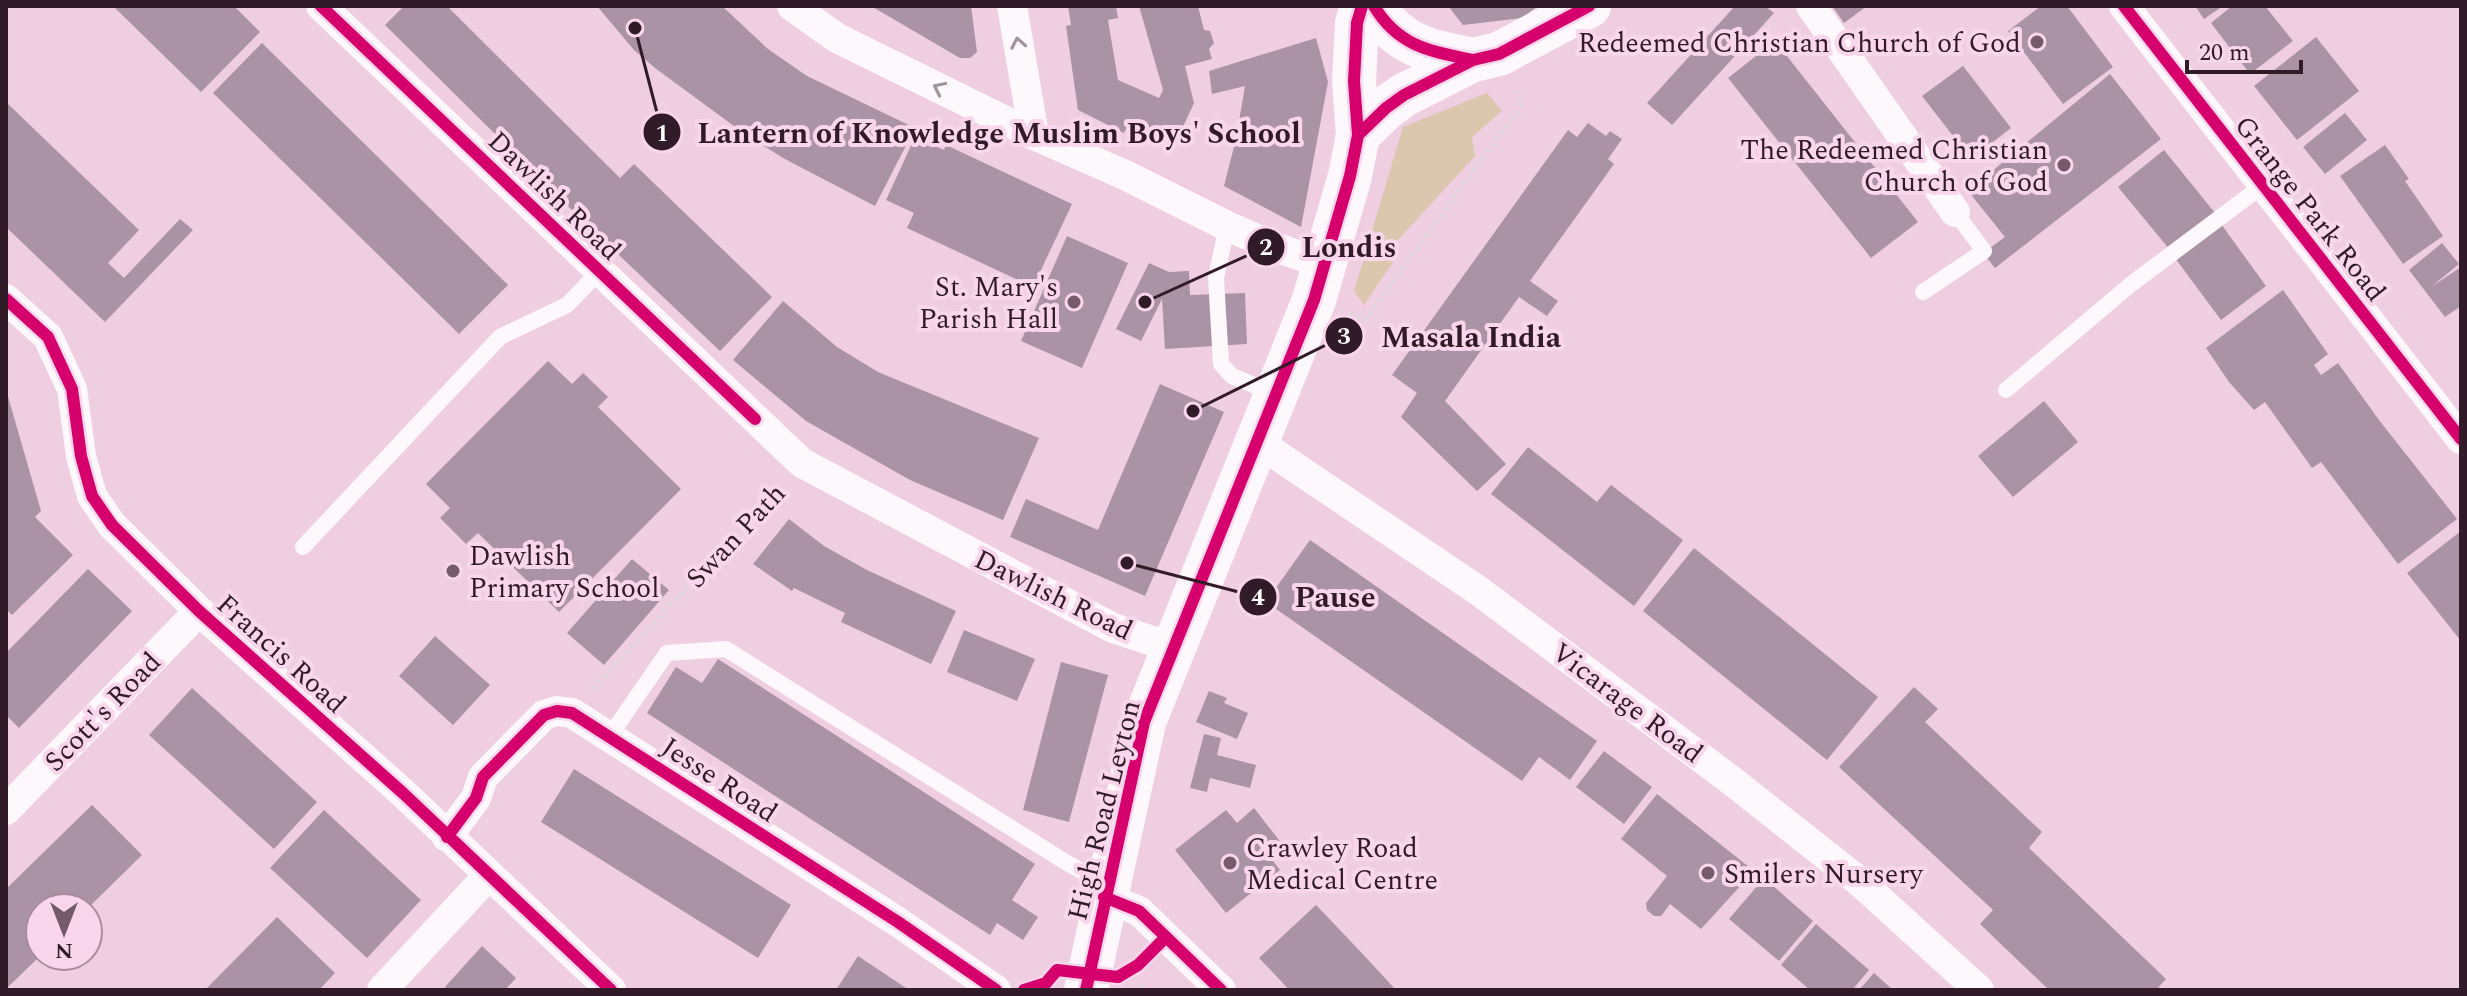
<svg xmlns="http://www.w3.org/2000/svg" width="2467" height="996" font-family="Spectral,serif">
  <rect width="100%" height="100%" fill="#efcee2"/>
  <path fill="#dac7ad" d="M1487 93 1502 111 1472 137 1475 156 1386 253 1393 262 1364 305 1354 291 1403 127Z"/>
  <path fill="#a993a4" d="M113 6H234L260 32 201 92Z
    M404 6H447L620 178 634 164 772 297 720 351 580 218 385 25Z
    M597 6H722L768 49 807 76 915 128 875 206 783 158 742 132 655 68 634 50Z
    M871 6H971L977 52 970 58H960Z
    M1068 6H1116L1118 18 1108 20 1118 80 1159 98 1163 90 1139 6H1198L1204 30 1210 31 1214 43 1209 49 1212 59 1185 66 1194 103 1176 142 1130 120 1124 133 1078 110 1066 26 1071 25Z
    M1448 6H1538L1522 18 1463 25Z
    M1735 6H1765L1774 13 1672 125 1647 103Z
    M1832 6H1867L1844 23Z
    M2041 6H2067L2113 67 2063 104 2008 31Z
    M2195 6H2223L2204 19Z
    M2232 6H2265L2293 41 2250 74 2211 23Z
    M2316 37 2359 91 2297 140 2254 86Z
    M1316 38 1328 82 1301 227 1224 186 1236 139 1245 86 1212 94 1209 71Z
    M1775 41 1918 222 1871 258 1728 78Z
    M262 43 508 285 459 334 213 93Z
    M1963 66 2011 128 1971 159 1922 96Z
    M2110 74 2161 139 1995 268 1983 253 2005 237 1968 191Z
    M6 102 139 230 108 263 124 278 180 219 193 230 105 322 6 227Z
    M2345 113 2367 140 2325 174 2303 147Z
    M1588 123 1606 136 1610 131 1622 139 1608 159 1614 164 1530 281 1558 301 1547 316 1519 297 1445 401 1506 464 1477 491 1401 417 1417 393 1392 375 1568 130 1577 137Z
    M915 137 944 150 946 145 1072 204 1033 287 907 228 914 213 886 200Z
    M2385 145 2409 179 2405 181 2443 236 2403 264 2340 176Z
    M2164 150 2215 213 2170 250 2118 187Z
    M2221 224 2266 286 2221 320 2175 258Z
    M1067 236 1128 263 1082 368 1021 341Z
    M2442 243 2459 264 2431 287 2461 267V306L2445 317 2409 270Z
    M1149 263 1169 272 1189 271 1190 295 1245 293 1247 344 1165 349 1162 299 1141 341 1116 329Z
    M2283 290 2328 354 2314 365 2321 375 2338 363 2379 420 2457 519 2398 564 2321 462 2312 468 2265 402 2254 410 2229 382 2206 348Z
    M783 301 837 347 878 372 1039 438 1003 520 910 480 806 421 733 360Z
    M548 361 572 384 583 373 608 397 598 407 681 489 559 612 478 533 466 544 440 518 450 508 426 484Z
    M1160 384 1224 412 1145 596 1010 537 1026 499 1098 530Z
    M7 393 41 511 35 517 73 555 12 615 6 609Z
    M2044 401 2078 442 2013 497 1978 456Z
    M1528 447 1597 502 1611 485 1683 540 1634 606 1491 494Z
    M789 519 824 546 867 570 956 611 931 664 841 622 845 613 794 588 792 591 753 564Z
    M2461 531V641L2407 573Z
    M1310 540 1597 741 1570 780 1539 757 1522 781 1266 602Z
    M1694 548 1878 697 1827 760 1643 611Z
    M632 559 669 590 604 665 567 633Z
    M88 569 132 611 19 728 6 715V653Z
    M964 630 1035 659 1017 701 947 672Z
    M435 636 490 685 453 725 399 676Z
    M718 659 1035 864 1012 900 1038 917 1023 940 997 923 990 935 647 713 676 667 702 683Z
    M1061 662 1108 675 1069 822 1023 810Z
    M1914 687 1938 709 1925 722 2042 832 2029 848 2166 979 2156 990H2049L1980 924 1993 910 1839 767Z
    M192 688 317 802 274 849 149 735Z
    M1209 691 1227 698 1224 703 1248 713 1237 739 1196 722Z
    M1204 734 1221 738 1217 755 1256 765 1250 788 1210 778 1207 792 1190 788Z
    M1604 751 1652 787 1624 824 1576 787Z
    M574 769 791 905 758 958 541 822Z
    M1657 794 1754 871 1701 929 1670 904 1661 916H1654L1647 910 1646 903 1667 876 1621 839Z
    M92 805 142 855 88 908H40V956L6 989V889Z
    M1254 808 1282 844 1268 855 1280 870 1226 913 1175 850 1226 810 1237 823Z
    M324 810 421 900 367 958 270 868Z
    M1764 878 1813 921 1779 961 1729 919Z
    M1316 905 1358 949 1396 990H1289L1280 980 1259 958Z
    M277 917 335 973 319 990H205Z
    M1816 924 1869 970 1852 990H1810L1781 965Z
    M482 946 516 978 505 990H447L445 987Z
    M858 956 909 990H836Z
    M1874 973 1893 990H1859Z"/>
  <g fill="none" stroke-linecap="round" stroke-linejoin="round">
    <path stroke="#e0d6dc" stroke-width="5" stroke-dasharray="4 4" stroke-linecap="butt" d="M1349 314 1365 320 1522 104 1516 91
      M594 689 779 487
      M1141 984 1143 990"/>
    <path stroke="#fdf8fb" stroke-width="16" d="M1227 226 1216 278 1221 364 1232 376 1275 394
      M1923 292 1984 251 1955 212
      M2006 390 2130 285 2262 186
      M303 547 500 337 567 305 600 271
      M609 737 667 653 726 649 1067 863 1107 885"/>
    <path stroke="#fdf8fb" stroke-width="30" d="M321 6 802 463 1113 628 1174 648
      M792 6 837 38 1034 135 1125 175 1227 226 1280 249 1326 264
      M1012 6 1034 135
      M1811 6 1955 212
      M2124 6 2461 439
      M6 299 48 337 72 389 81 456 92 496 112 525 199 611 404 794 611 990
      M1256 441 1479 591 1732 781 1860 882 1979 990
      M6 810 199 611
      M447 837 476 798 483 777 544 715 557 711 572 713 898 922 996 990
      M1104 897 1139 911 1221 990
      M382 990 488 876"/>
    <path stroke="#fdf8fb" stroke-width="44" d="M1374 6C1398 46 1429 51 1473 60
      M1358 135 1386 108 1404 95 1473 60 1499 54 1589 6
      M1086 990 1144 722 1314 300 1350 176 1358 135 1354 81 1357 23 1362 6"/>
    <g stroke="#fad6ec" stroke-width="17">
      <path id="cycleway" d="M321 6 755 419
        M1374 6C1398 46 1429 51 1473 60
        M2124 6 2461 439
        M1358 135 1386 108 1404 95 1473 60 1499 54 1589 6
        M6 299 48 337 72 389 81 456 92 496 112 525 199 611 404 794 611 990
        M447 837 476 798 483 777 544 715 557 711 572 713 898 922 996 990
        M1104 897 1139 911 1221 990
        M1024 990 1046 983 1057 970 1118 977 1138 965 1166 937
        M1086 990 1144 722 1314 300 1350 176 1358 135 1354 81 1357 23 1362 6"/>
    </g>
    <use href="#cycleway" stroke="#d6006c" stroke-width="12"/>
  </g>
  <defs><path id="oneway-chevron" d="M-2-3.5L2.5 0L-2 3.5" fill="none" stroke-width="1.6" stroke-linecap="round" stroke-linejoin="round" transform="scale(2)"/></defs>
  <g stroke="#a1959c">
    <use href="#oneway-chevron" transform="translate(1018 43) rotate(-100)"/>
    <use href="#oneway-chevron" transform="translate(939 88) rotate(-154)"/>
  </g>
  <g fill="#745a6a" stroke="#fad6ec" stroke-width="3">
    <circle cx="2037" cy="42" r="8"/>
    <circle cx="2064" cy="165" r="8"/>
    <circle cx="1074" cy="302" r="8"/>
    <circle cx="453" cy="571" r="8"/>
    <circle cx="1230" cy="863" r="8"/>
    <circle cx="1708" cy="873" r="8"/>
  </g>
  <g text-anchor="middle" stroke-width="8" stroke-linejoin="round" paint-order="stroke">
    <g font-size="28" fill="#311b29" stroke="#fad6ec" text-anchor="end">
      <text x="2021" y="52">Redeemed Christian Church of God</text>
      <text x="2048" y="159">The Redeemed Christian<tspan x="2048" dy="32">Church of God</tspan></text>
      <text x="1058" y="296">St. Mary's<tspan x="1058" dy="32">Parish Hall</tspan></text>
      <text x="469" y="565" text-anchor="start">Dawlish<tspan x="469" dy="32">Primary School</tspan></text>
      <text x="1246" y="857" text-anchor="start">Crawley Road<tspan x="1246" dy="32">Medical Centre</tspan></text>
      <text x="1724" y="883" text-anchor="start">Smilers Nursery</text>
    </g>
    <g font-size="28" fill="#311b29" stroke="#fad6ec">
      <text transform="translate(555 195) rotate(44)" y="10">Dawlish Road</text>
      <text transform="translate(2311 208) rotate(52)" y="10">Grange Park Road</text>
      <text transform="translate(735 535) rotate(-47)" y="10">Swan Path</text>
      <text transform="translate(1054 594) rotate(26)" y="10">Dawlish Road</text>
      <text transform="translate(282 653) rotate(42)" y="10">Francis Road</text>
      <text transform="translate(1628 702) rotate(37)" y="10">Vicarage Road</text>
      <text transform="translate(102 711) rotate(-46)" y="10">Scott's Road</text>
      <text transform="translate(720 779) rotate(33)" y="10">Jesse Road</text>
      <text transform="translate(1103 810) rotate(-76)" y="10">High Road Leyton</text>
    </g>
  </g>
  <path fill="none" stroke="#311b29" stroke-width="3" d="M635 28L662 132M1145 302L1266 247M1193 411L1344 336M1127 563L1258 597"/>
  <g fill="#311b29" stroke="#fad6ec" stroke-width="3">
    <circle cx="635" cy="28" r="8"/>
    <circle cx="1145" cy="302" r="8"/>
    <circle cx="1193" cy="411" r="8"/>
    <circle cx="1127" cy="563" r="8"/>
    <circle cx="662" cy="132" r="20"/>
    <circle cx="1266" cy="247" r="20"/>
    <circle cx="1344" cy="336" r="20"/>
    <circle cx="1258" cy="597" r="20"/>
  </g>
  <g font-size="24" text-anchor="middle" font-weight="bold" fill="#fff">
    <text x="662" y="141">1</text>
    <text x="1266" y="255">2</text>
    <text x="1344" y="344">3</text>
    <text x="1258" y="605">4</text>
  </g>
  <g font-size="30" text-anchor="middle" font-weight="bold" fill="#311b29" stroke="#fad6ec" stroke-width="8" stroke-linejoin="round" paint-order="stroke">
    <text x="999" y="143">Lantern of Knowledge Muslim Boys' School</text>
    <text x="1349" y="257">Londis</text>
    <text x="1471" y="347">Masala India</text>
    <text x="1335" y="607">Pause</text>
  </g>
  <rect width="2467" height="996" fill="none" stroke="#311b29" stroke-width="16"/>
  <g transform="translate(64 932) rotate(180)"><circle r="38" fill="#fad6ec" stroke="#aa8b9e" stroke-width="2"/>
  <path d="M0-6L14 30L0 20L-14 30Z" fill="#745a6a"/>
  <text y="-12" font-size="22" font-weight="bold" text-anchor="middle" fill="#311b29">N</text>
  </g>
  <path d="M2187 60v12h114v-12" fill="none" stroke="#311b29" stroke-width="4"/>
  <text x="2199" y="60" font-size="24" fill="#311b29" stroke="#fad6ec" stroke-width="6" paint-order="stroke">20 m</text>
</svg>
